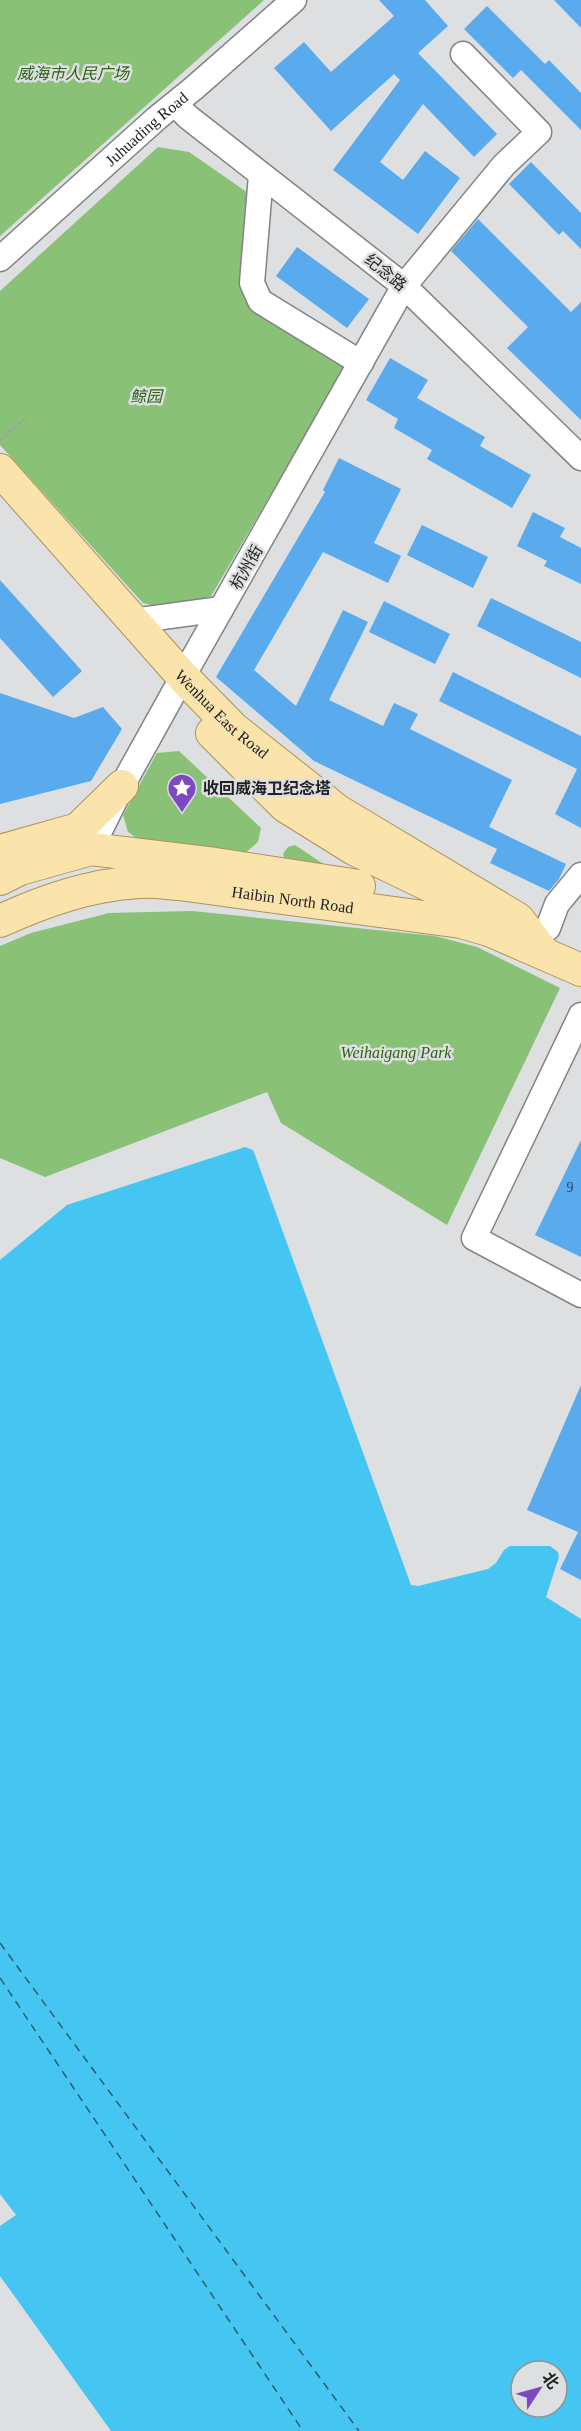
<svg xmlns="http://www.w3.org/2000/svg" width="581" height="2431" font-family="'Times New Roman','Noto Sans SC',serif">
  <rect width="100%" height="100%" fill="#dddfe1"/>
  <path fill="#89c176" d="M0 0H264L0 236Z
    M158 147 189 152 251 195 247 287 348 363 211 596 175 611 143 603 0 445V291Z
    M179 751 261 828 258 842 243 855 142 842 128 832 123 815 157 753Z
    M295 845 337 873 285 861 283 854 288 847Z
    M192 911 435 936 477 947 560 988 447 1225 281 1123 267 1092 45 1177 0 1158V946L31 933 109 913Z"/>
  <path fill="#45c6f2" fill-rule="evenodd" d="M245 1147 253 1150 255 1155 411 1585 418 1586 488 1569 496 1563 504 1550 510 1546H550L558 1552 559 1557 546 1597 581 1619V2431H111L0 2276V2226L16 2215 0 2194V1260L67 1205ZM521 2371H557V2407H521Z"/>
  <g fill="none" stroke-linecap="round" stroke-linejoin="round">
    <path stroke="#2a5d70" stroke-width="1.5" stroke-dasharray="8 6" stroke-linecap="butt" d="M0 1943 359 2431
      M0 1978 303 2431"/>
  </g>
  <path fill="#59abed" d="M379 0H425L448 26 418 53 497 134 474 157 423 104 380 162 403 180 425 151 460 178 418 234 333 170 400 80 394 74 331 131 274 68 304 42 331 72 394 16Z
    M554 0H581V28Z
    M487 6 545 64 549 60 581 93V130L521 70 513 78 464 29Z
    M531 162 581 213V249L563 231 559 235 509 184Z
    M478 219 571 312 581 302V420L507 348 528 327 451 251Z
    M297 247 369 299 347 328 276 276Z
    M390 358 428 380 417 398 485 437 480 446 531 475 512 508 427 459 432 450 394 428 398 419 366 400Z
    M339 458 401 489 374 543 401 556 388 583 323 552 254 670 296 706 343 610 368 622 329 700 383 726 394 703 418 714 410 729 512 780 489 827 566 864 559 879 549 891 490 863 497 849 314 761 216 677 325 492 323 490Z
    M533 512 565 528 560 537 581 548V584L544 566 547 561 517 546Z
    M422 525 488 557 473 588 407 555Z
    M0 580 82 671 53 697 0 638Z
    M491 598 581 642V678L477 626Z
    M384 601 450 634 435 664 369 632Z
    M453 672 581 736V828L555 814 577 769 439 701Z
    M0 693 74 718 103 707 122 729 91 781 0 804Z
    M581 1140V1257L535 1235Z
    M581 1385V1580L560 1569 578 1532 527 1510Z"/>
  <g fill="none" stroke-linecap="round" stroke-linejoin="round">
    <g stroke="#818384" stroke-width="27">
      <g id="minor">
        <path d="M175 104 188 117 404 286 581 458"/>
        <path d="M261 175 252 283 260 301 361 363"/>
        <path id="s1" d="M0 259 157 118 194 88 294 0"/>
        <path d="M133 621 221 609"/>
        <path d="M91 849 122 786 173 694 404 286 504 165 539 132 463 54"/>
        <path d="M548 928 557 904 581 875"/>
        <path d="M581 1015 474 1238 581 1295"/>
      </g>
    </g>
    <g stroke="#ad9358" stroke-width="34">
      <g id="major">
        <path id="s2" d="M0 470 183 677 233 728 338 811 518 919 543 952"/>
        <path d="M212 733 285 806 354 849 466 903 489 930"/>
        <path d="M0 851 78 829 122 786"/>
        <path d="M0 879 20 869 91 849 215 864 359 886"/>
        <path id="s3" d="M0 921C44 901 89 885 138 882 151 881 166 883 179 884L461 922 489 930 581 970"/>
      </g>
    </g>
    <path stroke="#9fa1a2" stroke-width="3" stroke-dasharray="3 3" stroke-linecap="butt" d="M0 440 25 419"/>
    <use href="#minor" stroke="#fff" stroke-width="24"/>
    <use href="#major" stroke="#fbe3ac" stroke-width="32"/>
  </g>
  <defs>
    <g id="sight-pin" transform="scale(1.5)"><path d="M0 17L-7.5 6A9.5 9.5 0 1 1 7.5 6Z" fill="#7d49c1" stroke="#dddfe1"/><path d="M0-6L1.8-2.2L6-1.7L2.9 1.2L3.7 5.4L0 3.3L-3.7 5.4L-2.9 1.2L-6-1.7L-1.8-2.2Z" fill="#fff"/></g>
  </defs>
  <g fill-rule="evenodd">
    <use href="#sight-pin" x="182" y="788"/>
  </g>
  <g text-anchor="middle" stroke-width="5" stroke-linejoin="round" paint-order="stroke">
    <g font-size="14" fill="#2e4455">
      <text x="570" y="1192">9</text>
    </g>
    <g font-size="16" font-style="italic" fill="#2b6313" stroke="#dddfe1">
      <text x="73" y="79">威海市人民广场</text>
      <text x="146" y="402">鲸园</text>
      <text x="396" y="1058">Weihaigang Park</text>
    </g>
    <g font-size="16" fill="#202122" stroke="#dddfe1">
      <text dy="6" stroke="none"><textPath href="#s1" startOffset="196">Juhuading Road</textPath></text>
      <text transform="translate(386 272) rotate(39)" y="6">纪念路</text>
      <text transform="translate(246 567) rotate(-60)" y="6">杭州街</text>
      <text dy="6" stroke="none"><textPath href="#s2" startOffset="330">Wenhua East Road</textPath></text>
      <text dy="6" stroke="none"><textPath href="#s3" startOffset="300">Haibin North Road</textPath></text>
    </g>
    <g font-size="16" font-weight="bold" fill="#202122" stroke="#dddfe1" text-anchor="start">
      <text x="203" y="794">收回威海卫纪念塔</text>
    </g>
  </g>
  <g transform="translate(539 2389) rotate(54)"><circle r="28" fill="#dddfe1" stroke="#919395" stroke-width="1.5"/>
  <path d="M0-4.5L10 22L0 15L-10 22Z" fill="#7d49c1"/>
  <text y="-9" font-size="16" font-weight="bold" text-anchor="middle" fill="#202122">北</text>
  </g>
</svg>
